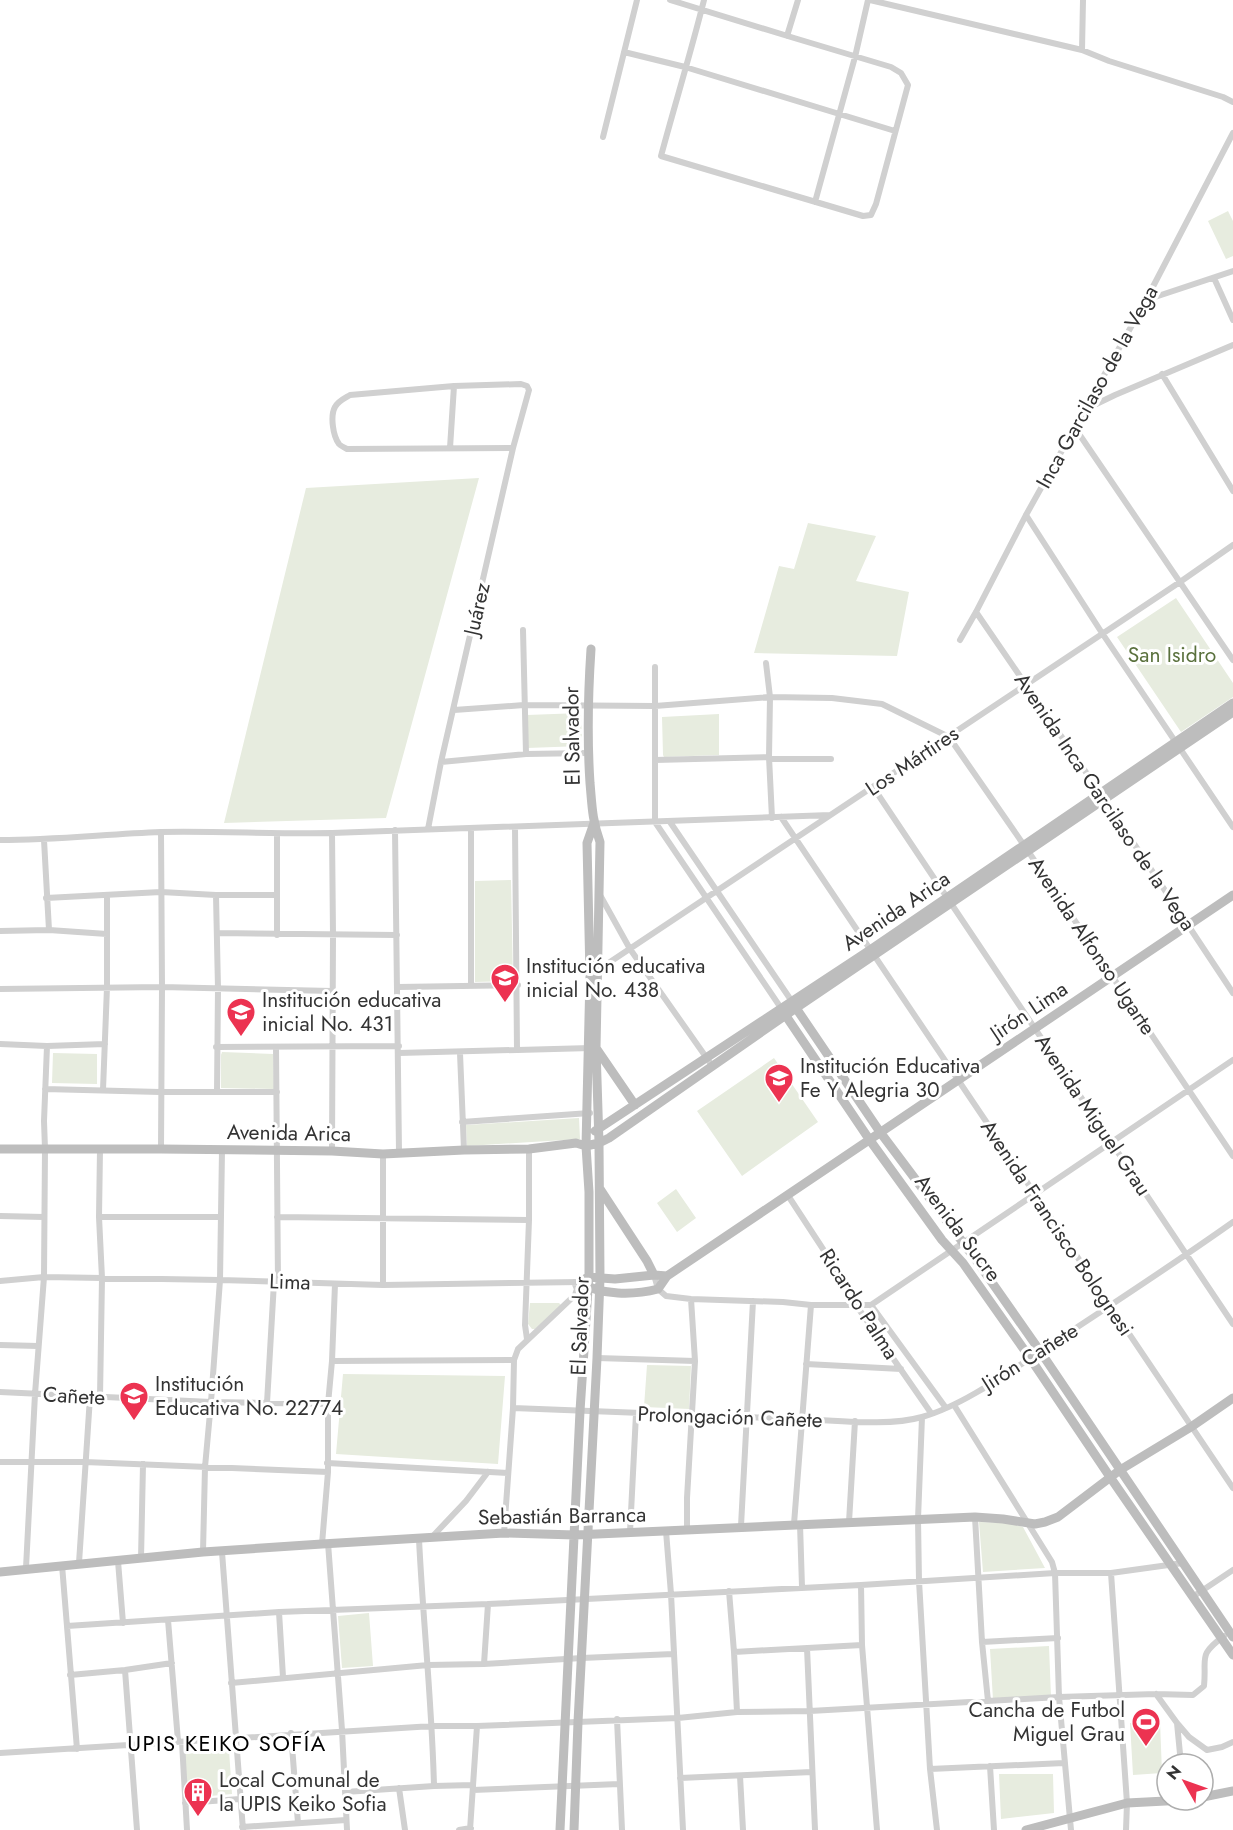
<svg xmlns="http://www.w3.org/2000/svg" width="1233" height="1830" font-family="Jost,sans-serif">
  <rect width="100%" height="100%" fill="#fff"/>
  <path fill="#e7ecdf" d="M1228 211 1233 221V256L1226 259 1208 221Z
    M479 478 386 818 224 823 306 488Z
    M808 523 876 536 856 581 909 592 897 656 754 653 779 566 794 569Z
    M1176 598 1233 683V697L1181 732 1117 637Z
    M581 713 582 746 527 748V715Z
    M719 714V755L664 757 663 755 662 717Z
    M511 880 513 981 475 982V881Z
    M222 1052 273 1054 274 1089 221 1088V1055Z
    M53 1053 97 1054V1084L52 1083Z
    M774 1058 818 1122 742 1176 697 1111Z
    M579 1118 580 1139 467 1146 466 1125Z
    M676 1189 696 1218 677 1232 657 1203Z
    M530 1303H559L562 1306 535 1329H532L528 1324Z
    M647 1365 691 1366 689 1409 644 1407Z
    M343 1374 505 1376 498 1464 336 1454Z
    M979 1522 1009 1523 1023 1527 1045 1568 983 1572Z
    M369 1613 373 1666 342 1668 338 1616Z
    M1049 1646 1051 1697 993 1700 990 1649Z
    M1160 1721 1162 1773 1133 1775 1130 1723Z
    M229 1750 232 1794 188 1798 184 1754Z
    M999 1774H1053L1054 1813 1001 1819Z"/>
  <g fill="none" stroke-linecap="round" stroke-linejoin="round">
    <path stroke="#d0d0d0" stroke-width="6" d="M670 0C744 23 817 45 891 67L901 73 908 85 876 204 871 215 863 216 661 156C675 104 691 52 704 0
      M870 0 1082 50 1109 61 1223 97 1233 102
      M787 36 798 0
      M1082 50 1083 0
      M624 52 685 67 895 131
      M603 137 637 0
      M815 202 855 57 868 0
      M1214 278 1233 320
      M1146 300 1233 271
      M1162 374 1233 491
      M1086 409 1115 395 1233 345
      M1075 428 1233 660
      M450 448 454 386
      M1026 515 1102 633 1233 827
      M976 612 1105 800 1233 993
      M523 630 526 754
      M960 640 976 612 1026 515 1146 300 1233 133
      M766 663 770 697 769 757 772 818
      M655 667V822L783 1011
      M454 710 524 705 655 706 770 697 832 698 882 704 949 737 1028 851 1233 1156
      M769 759H831
      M655 760 769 757
      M441 762 526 754 588 753
      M873 787 1233 1324
      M781 817 1233 1488
      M670 822 793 1003
      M515 827 517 1050
      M471 828V986
      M428 829 441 762 513 448 529 390 527 386 521 384 454 386 350 395C345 398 338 401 335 407 330 416 333 436 339 444 341 446 345 448 347 449L513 448
      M395 830 399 1152
      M332 833 333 935 332 1151
      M0 840C54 840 107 834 161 832 218 831 275 834 332 833L830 815
      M44 840 49 930
      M216 895 218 989 217 1092
      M600 895 630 949 713 1067
      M46 898 161 892 216 895H277
      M0 931 49 930 107 934
      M217 933 397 935
      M277 935V834
      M595 972 1180 582 1233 545
      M398 987 518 985
      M0 989 162 987 332 991
      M0 1044 47 1046 105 1044
      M216 1047 399 1046
      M276 1047 278 1282
      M399 1053 591 1048
      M460 1053 464 1150
      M45 1089 160 1092H277
      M103 1090 107 987V895
      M462 1122 590 1113
      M100 1149 99 1217 102 1278 100 1397
      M161 1149 162 987 161 832
      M383 1154V1285
      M787 1194 838 1272 856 1305 931 1413
      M0 1216 44 1217
      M99 1217H221
      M277 1217 529 1220
      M654 1275 658 1289 666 1296 691 1299 783 1302 811 1305H871
      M0 1281 44 1277 220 1280 383 1285 580 1282
      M871 1305 1233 1060
      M871 1305 946 1408
      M527 1339 525 1325 529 1220V1149
      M0 1345 38 1346
      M597 1358 695 1361
      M332 1361 514 1360
      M806 1364 901 1369
      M0 1392 211 1402 328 1404
      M267 1403 274 1282
      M954 1405 1052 1562 1055 1573 1059 1697 1071 1830
      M513 1408C609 1412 704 1416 799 1419 836 1420 887 1427 922 1417 962 1406 1009 1372 1044 1349 1108 1307 1171 1266 1233 1222
      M922 1417 918 1519 919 1581 930 1769 937 1830
      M0 1462H85L328 1472
      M327 1463 508 1473
      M975 1517 982 1642 988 1701
      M849 1522 855 1421
      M794 1524 811 1305
      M800 1524 802 1587
      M741 1526 753 1301
      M687 1530V1498L695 1361 691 1299
      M666 1531 671 1594 683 1830
      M630 1532 636 1414
      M504 1533 513 1408 514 1360 518 1349 575 1295 577 1289 574 1282
      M432 1537 466 1501 488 1472
      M419 1539C423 1621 432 1703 434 1786
      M328 1543 342 1730 347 1830
      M322 1544 328 1472V1404L332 1361 335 1284
      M203 1552 205 1467 211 1402 220 1280 222 1150
      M222 1552 243 1830
      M141 1559 143 1464
      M118 1561 123 1623
      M79 1563 90 1397
      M62 1565 77 1749
      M26 1568 35 1394 44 1277 45 1149 44 1121 47 1046
      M1111 1573 1127 1803 1126 1830
      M861 1585 862 1645 877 1830
      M729 1591 734 1652 737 1712
      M1194 1596 1233 1570
      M279 1612 283 1677
      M168 1620 178 1741
      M67 1626 279 1612 488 1604 861 1585 1055 1573H1111L1183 1563
      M982 1642 1058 1638
      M807 1648 815 1830
      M734 1652 862 1645
      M484 1664 488 1604
      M125 1670 137 1830
      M70 1675 125 1670 172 1663
      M231 1683 428 1665 484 1664 582 1658 673 1654
      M1156 1694 1177 1723 1181 1764
      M617 1719 622 1830
      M1177 1723 1189 1737 1207 1750 1222 1747 1233 1742
      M291 1733 298 1823
      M182 1742 187 1830
      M0 1753 433 1726H477L678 1718 737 1712 810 1711 1059 1697 1156 1694 1193 1695 1204 1686C1207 1657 1197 1656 1224 1636
      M990 1766 994 1830
      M930 1769 1064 1763
      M740 1776 743 1830
      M680 1778 812 1772
      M399 1788 405 1830
      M473 1790 619 1784
      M345 1792 434 1786 473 1785
      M185 1803 240 1799
      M242 1827 346 1820
      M459 1830 471 1828
      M470 1830 477 1726"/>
    <path stroke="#bdbdbd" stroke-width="9" d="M796 1008 880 1132 979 1264 1040 1351 1233 1637
      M786 1016 869 1139 942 1240 963 1263 1030 1358 1110 1477 1233 1655
      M596 1048 635 1105
      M595 1131 870 950 1233 703
      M0 1149H161L332 1151 383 1154 464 1150 529 1149 576 1143 586 1146 599 1143 609 1138 796 1008 1233 712
      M600 1189 647 1261 654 1275
      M667 1276 654 1275 615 1279 588 1277 580 1282C600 1296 635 1295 658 1289L667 1276 1233 895
      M0 1572 203 1552 322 1544 504 1533 575 1535 975 1517 1003 1519 1035 1524 1045 1522 1058 1517 1120 1470 1191 1427 1233 1398
      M1203 1797 1233 1791
      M560 1830 580 1411 589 1274V1192L586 1146 590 976 587 843 594 823
      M574 1830 578 1722 597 1358 600 1278 599 1143 596 1048 600 842C592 820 592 805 590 783 587 738 588 694 591 649
      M1026 1830 1127 1803 1185 1800"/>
  </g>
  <defs>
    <g id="school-pin" transform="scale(1.5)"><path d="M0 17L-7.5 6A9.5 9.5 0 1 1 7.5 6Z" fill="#ec3351" stroke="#fff"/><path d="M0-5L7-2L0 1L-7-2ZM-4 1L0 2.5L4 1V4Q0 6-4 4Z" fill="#fff"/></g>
    <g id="stadium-pin" transform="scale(1.5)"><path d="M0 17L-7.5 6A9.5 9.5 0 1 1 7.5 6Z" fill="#ec3351" stroke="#fff"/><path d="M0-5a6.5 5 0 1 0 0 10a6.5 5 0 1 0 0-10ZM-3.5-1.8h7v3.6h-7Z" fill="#fff"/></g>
    <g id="building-pin" transform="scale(1.5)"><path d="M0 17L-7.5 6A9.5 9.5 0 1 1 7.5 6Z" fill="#ec3351" stroke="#fff"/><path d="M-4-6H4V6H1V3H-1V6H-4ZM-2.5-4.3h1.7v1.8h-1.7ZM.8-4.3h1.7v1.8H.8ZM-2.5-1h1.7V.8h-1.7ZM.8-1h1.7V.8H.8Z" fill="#fff"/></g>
  </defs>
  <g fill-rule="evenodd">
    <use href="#school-pin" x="505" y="978"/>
    <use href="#school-pin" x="241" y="1012"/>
    <use href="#school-pin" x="779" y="1078"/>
    <use href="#school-pin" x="134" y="1396"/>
    <use href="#stadium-pin" x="1146" y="1722"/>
    <use href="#building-pin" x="198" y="1792"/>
  </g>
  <g text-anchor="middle" stroke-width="6" stroke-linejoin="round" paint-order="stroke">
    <g font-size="21" fill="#333" stroke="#fff">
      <text transform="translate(1097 387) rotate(-61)" y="7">Inca Garcilaso de la Vega</text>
      <text transform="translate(477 609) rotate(-77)" y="7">Juárez</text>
      <text transform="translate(572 736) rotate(-91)" y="7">El Salvador</text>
      <text transform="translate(912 761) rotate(-34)" y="7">Los Mártires</text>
      <text transform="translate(1105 802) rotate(56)" y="7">Avenida Inca Garcilaso de la Vega</text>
      <text transform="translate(896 911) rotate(-34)" y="7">Avenida Arica</text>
      <text transform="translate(1092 946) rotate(56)" y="7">Avenida Alfonso Ugarte</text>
      <text transform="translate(1029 1011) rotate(-34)" y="7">Jirón Lima</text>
      <text transform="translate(1093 1115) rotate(56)" y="7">Avenida Miguel Grau</text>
      <text transform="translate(289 1133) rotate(1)" y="7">Avenida Arica</text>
      <text transform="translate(958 1228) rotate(53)" y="7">Avenida Sucre</text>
      <text transform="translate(1057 1228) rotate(56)" y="7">Avenida Francisco Bolognesi</text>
      <text transform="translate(290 1282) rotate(2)" y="7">Lima</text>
      <text transform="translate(859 1304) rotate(57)" y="7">Ricardo Palma</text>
      <text transform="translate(580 1326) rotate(-88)" y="7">El Salvador</text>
      <text transform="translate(1030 1357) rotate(-32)" y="7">Jirón Cañete</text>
      <text transform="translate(74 1396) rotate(3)" y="7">Cañete</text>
      <text transform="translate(730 1417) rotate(2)" y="7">Prolongación Cañete</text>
      <text transform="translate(562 1516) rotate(-1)" y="7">Sebastián Barranca</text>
    </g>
    <g font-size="21" fill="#5a713d" stroke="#fff">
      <text x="1172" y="662">San Isidro</text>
    </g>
    <g font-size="21" fill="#333" stroke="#fff" text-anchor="start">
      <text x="526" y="973">Institución educativa<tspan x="526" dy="24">inicial No. 438</tspan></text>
      <text x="262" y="1007">Institución educativa<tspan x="262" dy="24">inicial No. 431</tspan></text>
      <text x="800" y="1073">Institución Educativa<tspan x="800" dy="24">Fe Y Alegria 30</tspan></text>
      <text x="155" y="1391">Institución<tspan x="155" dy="24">Educativa No. 22774</tspan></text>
      <text x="1125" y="1717" text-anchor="end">Cancha de Futbol<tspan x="1125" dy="24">Miguel Grau</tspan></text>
      <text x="219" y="1787">Local Comunal de<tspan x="219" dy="24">la UPIS Keiko Sofia</tspan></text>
    </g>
    <g font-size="22" letter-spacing="1.5" fill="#000" stroke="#fff">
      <text x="227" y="1751">UPIS KEIKO SOFÍA</text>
    </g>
  </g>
  <g transform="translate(1185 1782) rotate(310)"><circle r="28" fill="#ffffff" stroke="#adadad" stroke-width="1.5"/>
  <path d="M0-4.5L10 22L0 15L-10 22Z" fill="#ec3351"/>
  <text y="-9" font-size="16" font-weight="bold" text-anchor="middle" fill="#333333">N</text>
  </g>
</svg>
